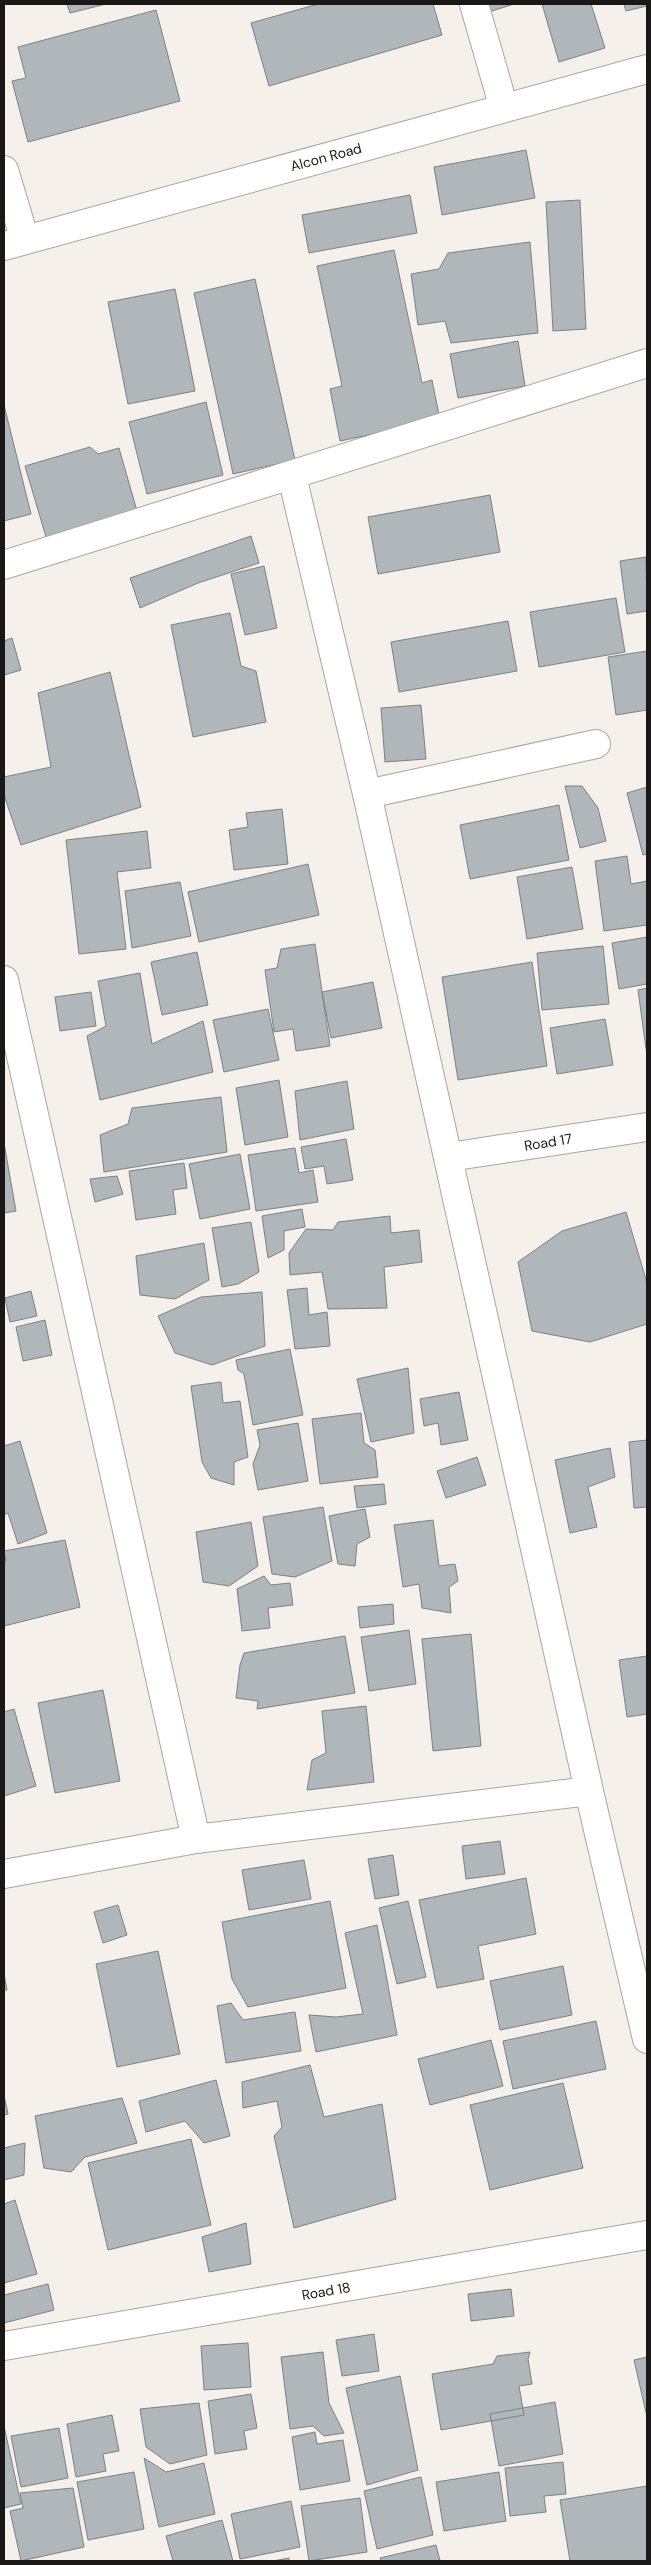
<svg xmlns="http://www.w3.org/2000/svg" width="651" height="2565" font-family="'DM Sans',sans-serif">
  <rect width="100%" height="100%" fill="#f5f0ea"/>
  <path fill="#afb7ba" stroke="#7b8285" d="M67 4H106L70 13Z
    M318 4H433L442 35 269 86 251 23Z
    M486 4H514L489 12Z
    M542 4H591L605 48 559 62Z
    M624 4H647V6L626 11Z
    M156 10 180 101 28 142 12 81 26 78 18 47Z
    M526 150 535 198 442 215 434 167Z
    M410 195 417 233 309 253 302 215Z
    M580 200 586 329 553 331 546 202Z
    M530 242 538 333 451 343 445 321 418 325 411 274 439 269 448 253Z
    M394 250 422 383 432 380 440 420 340 441 330 389 342 386 317 266Z
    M255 279 295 460 233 474 194 293Z
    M175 289 195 391 128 404 108 302Z
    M518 341 525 386 458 398 450 354Z
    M206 402 223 475 147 494 129 422Z
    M4 405 31 514 4 521Z
    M90 447 98 454 119 448 137 511 46 537 25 466Z
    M490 495 500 552 378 574 368 517Z
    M251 536 259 563 198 583 140 608 130 578Z
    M646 557 647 611 627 614 620 561Z
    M264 566 277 628 245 635 231 574Z
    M616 598 625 652 539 667 530 612Z
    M230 613 241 666 256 671 266 722 193 737 171 625Z
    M508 621 517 671 399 692 391 642Z
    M12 638 21 670 4 675V641Z
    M647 651V710L616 715 608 657Z
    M110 672 141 807 21 845 4 795V777L51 767 38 693Z
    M421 705 426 759 385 762 381 708Z
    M565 786H582L598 808 606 841 580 848Z
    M647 787V854L643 855 627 793Z
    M559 805 569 860 470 879 460 825Z
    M282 809 288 864 234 870 229 830 248 827 246 813Z
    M147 831 151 868 117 872 126 949 79 954 66 840Z
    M627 856 631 884 647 881V925L604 931 595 861Z
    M308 864 319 915 199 942 188 892Z
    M572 867 583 929 527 939 517 877Z
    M180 882 191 936 132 948 125 891Z
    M647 937V984L619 989 612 943Z
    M315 944 330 1046 296 1051 293 1029 274 1032 265 970 277 968 281 949Z
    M603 946 609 1004 542 1010 537 953Z
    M197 952 208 1005 162 1015 151 962Z
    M532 962 547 1066 458 1080 442 977Z
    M140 973 152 1044 203 1021 213 1072 100 1100 87 1036 106 1026 98 981Z
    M373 982 382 1028 331 1038 322 992Z
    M647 988V1049H646L638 990Z
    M91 992 96 1026 60 1031 55 997Z
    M268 1009 279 1060 224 1072 213 1020Z
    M605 1019 613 1065 557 1074 550 1028Z
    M279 1080 288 1137 245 1145 236 1088Z
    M347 1081 354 1129 300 1140 295 1091Z
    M221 1097 227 1152 104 1172 100 1135 128 1124 132 1108Z
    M346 1139 353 1180 327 1184 324 1166 305 1169 301 1147Z
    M4 1143 16 1211 4 1213Z
    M295 1148 299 1173 313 1170 318 1202 256 1211 248 1155Z
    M240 1154 250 1209 200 1219 189 1164Z
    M184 1163 187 1188 173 1190 176 1214 136 1220 129 1171Z
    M117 1176 123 1194 95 1202 90 1179Z
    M302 1209 305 1227 284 1231V1250L268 1258 262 1216Z
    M626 1212 647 1283V1324L590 1342 532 1331 518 1262 562 1231Z
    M390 1216 391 1233 419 1230 422 1262 384 1267 387 1308 328 1309 322 1272 290 1275 289 1253 306 1229 333 1230 338 1222Z
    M251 1222 259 1272 238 1284 222 1287 212 1228Z
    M204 1243 209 1280 175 1299 140 1295 136 1256Z
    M307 1288 309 1315 327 1312 330 1346 295 1349 287 1290Z
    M31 1291 37 1316 10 1322 5 1298Z
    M262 1292 265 1346 212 1365 175 1353 158 1316 201 1297Z
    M45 1320 52 1355 23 1361 16 1327Z
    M290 1349 303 1415 253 1425 244 1374 238 1370 236 1360Z
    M408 1368 414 1433 371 1442 357 1379Z
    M221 1382 223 1403 240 1401 248 1457 234 1462V1485L211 1478 202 1462 191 1386Z
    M459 1392 468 1440 441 1445 438 1423 424 1426 420 1399Z
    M361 1413 364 1443 375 1450 378 1477 320 1484 312 1419Z
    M298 1423 308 1481 258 1490 253 1464 260 1445 257 1430Z
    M647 1440V1507L634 1508 629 1442Z
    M20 1441 47 1533 18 1544 8 1513 4 1515V1446Z
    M610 1448 615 1477 588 1487 597 1527 570 1533 555 1460Z
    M477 1457 486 1485 446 1498 437 1471Z
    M384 1484 386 1504 357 1508 354 1486Z
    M323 1507 332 1561 295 1577 272 1574 263 1517Z
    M365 1509 370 1537 357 1544 355 1566 338 1564 329 1516Z
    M433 1520 439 1566 455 1564 458 1581 449 1587 451 1613 422 1608 419 1584 403 1587 394 1525Z
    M251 1522 258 1566 229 1586 203 1582 196 1532Z
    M65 1540 80 1607 4 1626V1562L6 1561 4 1551Z
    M264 1576 271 1585 290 1583 293 1605 268 1608 270 1628 242 1631 237 1589Z
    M393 1604 394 1624 360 1628 358 1607Z
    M409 1630 416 1684 369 1691 361 1637Z
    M471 1634 481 1746 433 1751 422 1639Z
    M345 1636 355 1693 257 1709 258 1701 236 1698 240 1665 244 1653Z
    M647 1656V1714L627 1717 619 1660Z
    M103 1690 120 1781 55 1793 38 1703Z
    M366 1706 374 1782 307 1790 312 1760 326 1753 322 1711Z
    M14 1709 36 1786 4 1796V1712Z
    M500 1841 505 1874 466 1879 462 1846Z
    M393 1855 399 1895 375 1899 368 1859Z
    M304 1860 311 1899 249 1910 242 1870Z
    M526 1878 536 1934 478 1946 484 1979 437 1988 419 1900Z
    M330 1901 346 1988 248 2007 232 1979 222 1922Z
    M408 1901 426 1977 397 1984 379 1908Z
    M118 1905 127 1935 103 1943 94 1912Z
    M377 1925 397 2035 316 2052 309 2015 336 2017 363 2014 345 1933Z
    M158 1951 180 2054 117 2067 96 1964Z
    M563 1966 572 2015 500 2030 490 1981Z
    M4 1974 7 1990H4Z
    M231 2003 243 2020 295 2012 301 2051 226 2063 217 2006Z
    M596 2021 606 2069 513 2089 503 2041Z
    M491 2040 503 2086 430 2105 418 2059Z
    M310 2065 324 2117 382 2104 396 2199 294 2228 274 2136 282 2127 277 2101 243 2108 242 2082Z
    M216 2080 230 2136 204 2143 185 2121 146 2132 139 2101Z
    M563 2083 583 2168 490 2190 470 2105Z
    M4 2095 8 2114 4 2115Z
    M122 2098 137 2143 85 2157 71 2172 44 2168 35 2116Z
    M191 2139 211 2225 108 2250 88 2163Z
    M25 2143 24 2175 4 2180V2148Z
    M15 2200 37 2274 4 2283V2204Z
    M246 2223 251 2264 209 2272 202 2237Z
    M48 2284 54 2310 4 2323V2295Z
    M511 2289 514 2316 471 2321 468 2294Z
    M374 2334 379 2371 342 2376 336 2340Z
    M248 2343 251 2387 204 2390 201 2346Z
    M323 2352 329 2403 344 2433 324 2436 313 2426 290 2429 281 2357Z
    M530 2352 528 2359 532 2384 519 2386 524 2415 441 2430 432 2374 493 2364 497 2356Z
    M647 2357V2417L634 2360Z
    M400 2376 418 2470 367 2485 346 2388Z
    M251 2394 257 2428 244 2431 247 2449 215 2454 208 2401Z
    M555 2402 563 2454 499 2466 490 2414Z
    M199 2403 207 2455 170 2464 146 2447 140 2409Z
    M112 2415 119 2451 103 2454 106 2471 76 2477 67 2424Z
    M4 2426 21 2504 4 2508Z
    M59 2428 68 2478 21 2487 11 2436Z
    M315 2432 317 2444 343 2440 350 2481 300 2490 292 2437Z
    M144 2458 166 2472 204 2463 215 2514 159 2527Z
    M563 2462 566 2494 544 2496 546 2512 510 2516 505 2468Z
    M134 2472 144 2529 88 2540 77 2482Z
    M499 2472 506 2521 444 2531 436 2482Z
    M421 2477 433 2535 377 2549 364 2491Z
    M647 2486V2561H570L560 2500Z
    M73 2488 84 2547 21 2561 10 2511 23 2508 20 2493Z
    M360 2498 367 2552 309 2561 301 2506Z
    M291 2501 300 2547 240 2559 231 2514Z
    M222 2520 233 2561H173L166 2536Z
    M436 2545 440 2561H381L380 2558Z
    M289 2558V2561H273Z"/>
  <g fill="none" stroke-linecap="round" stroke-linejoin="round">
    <g stroke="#aaa6a0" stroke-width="30">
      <path id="street" d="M474 4 504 108
        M4 170 25 240
        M292 476 367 794 589 1791 647 2039
        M4 565 647 363
        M367 794 596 744
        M4 980 196 1839
        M449 1157 647 1127
        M4 1874 196 1839 589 1791
        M4 2346 647 2235"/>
    </g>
    <g stroke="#aaa6a0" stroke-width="30">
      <path id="secondary" d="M4 246 647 69"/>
    </g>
    <use href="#street" stroke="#fff" stroke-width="28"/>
    <use href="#secondary" stroke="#fff" stroke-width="28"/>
  </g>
  <g text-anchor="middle" stroke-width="4.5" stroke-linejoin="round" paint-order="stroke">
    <g font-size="14" fill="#191816" stroke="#fffefd">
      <text transform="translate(326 157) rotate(-15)" y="5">Alcon Road</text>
      <text transform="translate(548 1142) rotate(-9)" y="5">Road 17</text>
      <text transform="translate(326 2291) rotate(-10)" y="5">Road 18</text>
    </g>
  </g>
  <rect width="651" height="2565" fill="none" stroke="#191816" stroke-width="10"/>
</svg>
